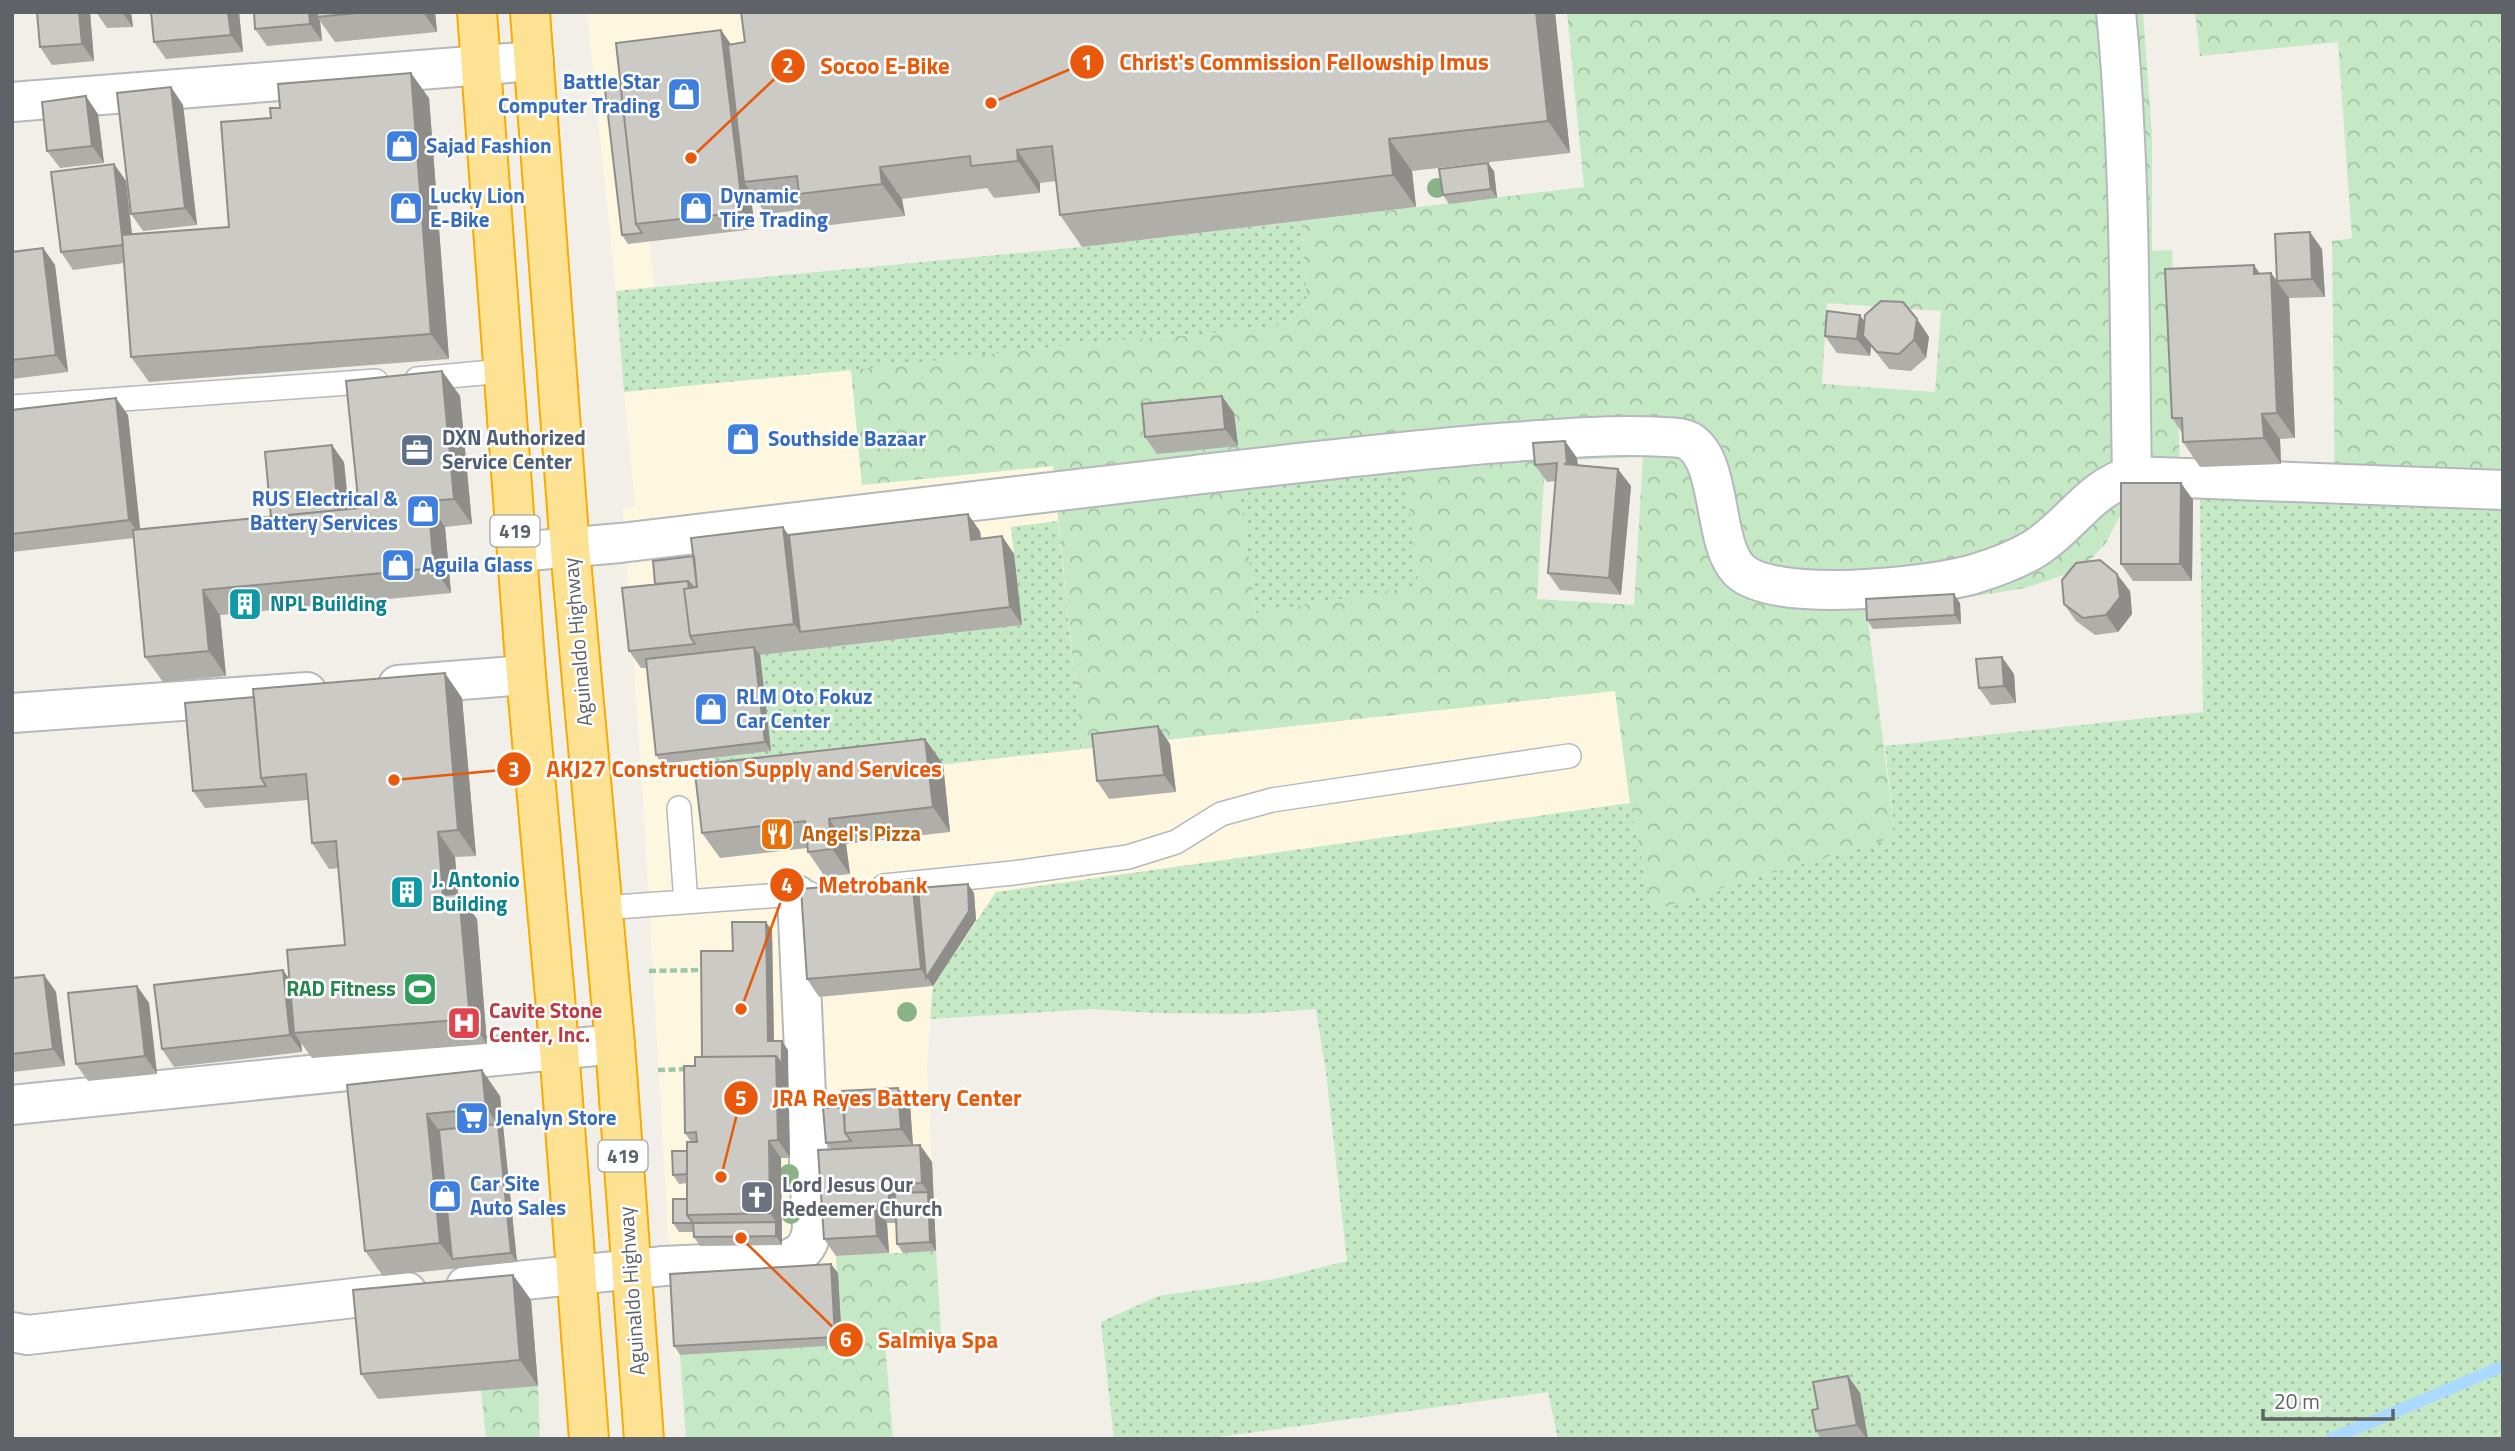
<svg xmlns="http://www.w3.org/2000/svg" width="2515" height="1451" font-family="'Titillium Web',sans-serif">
  <defs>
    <pattern id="grass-dots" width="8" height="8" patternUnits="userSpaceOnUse" patternTransform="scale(1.75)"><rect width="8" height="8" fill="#c5e8c5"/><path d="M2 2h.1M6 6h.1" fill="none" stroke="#a3c0a4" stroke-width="1.8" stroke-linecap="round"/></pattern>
    <pattern id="forest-crowns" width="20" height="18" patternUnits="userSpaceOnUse" patternTransform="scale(1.75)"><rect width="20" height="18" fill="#c5e8c5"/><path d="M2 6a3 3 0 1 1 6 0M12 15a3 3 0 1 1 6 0" fill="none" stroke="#a3c0a4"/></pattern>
  </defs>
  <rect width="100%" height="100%" fill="#f1efe8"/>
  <path fill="#fef7e0" d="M587 12H1023L734 48 755 229 649 241 655 287 616 291Z
    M851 370 862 485 1053 466 1058 521 1012 528 1022 625 761 655 712 790 1616 691 1630 803 996 892 933 986 927 1064 936 1251 836 1256 842 1345 675 1355 643 798 623 508 635 506 624 392Z"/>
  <path fill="url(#grass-dots)" d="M1301 221 1307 302 1282 325 1203 334 1093 342 956 360 624 392 616 291 1082 247Z
    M1405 466 1419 587 1256 613 1239 490Z
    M2200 499 2503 511V1439H1558L1548 1392 1205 1439H1114L1101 1322 1158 1296 1275 1279 1347 1261 1326 1072 1316 1009 1246 1014 1154 1013 1091 1009 930 1019 933 986 996 892 1630 803 1653 911 1740 882 1895 837 1885 746 2203 712Z
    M1058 521 1082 749 712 790 708 758 760 655 1022 625 1011 527Z"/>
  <path fill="url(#forest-crowns)" fill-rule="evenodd" d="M1567 12H2143L2152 137V251L2172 250 2180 467 2129 498 2106 543 2082 569 2025 588 1964 598 1866 605 1895 837 1740 882 1653 911 1630 803 1615 691 1082 749 1053 466 862 485 851 370 1093 342 1203 334 1282 325 1307 302 1301 221 1584 187ZM1827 303 1941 311 1935 392 1822 384ZM1643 457 1634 605 1537 599 1545 461ZM1404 466 1419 586 1256 613 1240 490Z
    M2195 12H2503V511L2335 504 2332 241 2352 238 2338 42 2200 56Z
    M936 1251 941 1337 885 1343 893 1439H686L680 1355 841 1345 836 1256Z
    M538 1386 540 1439H486L481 1390Z"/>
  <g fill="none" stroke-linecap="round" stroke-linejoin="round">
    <path stroke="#aadaff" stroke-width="12" d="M2331 1439 2503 1366"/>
    <g stroke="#b5b8bc" stroke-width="26">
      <path id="lane" d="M417 379 503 371
        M12 407 376 381
        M679 808 686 902
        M884 886 1013 873 1128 857 1176 842 1221 814 1272 800 1569 756
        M602 908 809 893"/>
    </g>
    <g stroke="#b5b8bc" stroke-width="42">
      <path id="street" d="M2116 12C2131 166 2129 321 2132 476
        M12 102 534 61
        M517 552 620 543C812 520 1004 499 1195 475 1297 463 1398 451 1499 443 1554 439 1610 434 1665 437 1671 437 1683 438 1689 441 1723 461 1712 543 1739 570 1772 604 1930 587 1974 574 1994 568 2016 560 2034 549 2070 527 2090 487 2132 476L2503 490
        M398 685 526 675
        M12 713 307 692
        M12 1105 615 1044
        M466 1286 664 1266 785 1260C802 1255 809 1247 812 1229L797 895
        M12 1332 28 1335 407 1292"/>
    </g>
    <g stroke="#f9ab00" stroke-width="42">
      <path id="highway" d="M477 12 526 675 555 997 589 1439
        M530 12 570 549 615 1044 644 1439"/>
    </g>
    <path stroke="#9cc7a9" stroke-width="4.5" stroke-dasharray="7 3.5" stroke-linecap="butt" d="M649 971 701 970
      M658 1070 688 1069"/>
    <use href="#lane" stroke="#fff" stroke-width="23"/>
    <use href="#street" stroke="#fff" stroke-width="38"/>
    <use href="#highway" stroke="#fde293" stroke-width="38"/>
  </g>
  <g fill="#89b387">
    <circle cx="1437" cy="188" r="10"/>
    <circle cx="907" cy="1012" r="10"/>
    <circle cx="789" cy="1174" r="10"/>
    <circle cx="791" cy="1214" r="10"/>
  </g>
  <path fill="#afaea9" d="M90 12 94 61 52 65 40 47Z
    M96 12H131L133 27 107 28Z
    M151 12H239L243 52 166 59 154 42Z
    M254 12H435L437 32 335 42 320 21 322 41 267 46 255 29Z
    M1555 12 1570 153 1412 171 1416 207 1082 247 1060 215 1056 181 1040 183V193L994 198 987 188 902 199 905 216 822 226 810 209 766 214 750 191 755 229 628 244 622 235 620 80 721 30 731 44Z
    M171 87 183 105 197 225 143 231 131 214Z
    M429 98 449 359 149 382 131 357 124 263 73 270 61 252 114 164 126 181 132 234 229 227 271 118Z
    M98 114 104 163 60 168 47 151Z
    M1494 171 1497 198 1449 204 1443 195Z
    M43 248 55 265 68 372 12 379V252Z
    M2322 249 2325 297 2289 298 2295 438 2280 439 2281 464 2200 467 2183 442V434L2172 418 2254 265 2259 273H2271L2277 281Z
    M1860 315 1864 322 1917 319 1929 337 1926 358 1911 371 1889 369 1871 346 1870 356 1837 353 1825 336Z
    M442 371 460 396 472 524 445 527 451 593 220 615 226 676 163 682 145 657 134 538 12 552V410L128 415 140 530 271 517 344 462 349 509 359 508Z
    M1234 413 1238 446 1157 454 1145 437Z
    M1565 441 1577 458 1578 465 1631 486 1621 595 1560 590 1548 573 1555 481 1547 482 1535 465Z
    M2181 483 2193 500 2192 581H2133L2121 564Z
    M980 531 981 539 1002 536 1014 554 1022 625 760 655 771 751 662 764 656 755 647 668H641L629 651 655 584 694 556 789 535Z
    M2130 591 2132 614 2118 632 2095 635 2076 621 2064 604Z
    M1960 603 1961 624 1873 629 1867 620Z
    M2014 674 2016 703 1991 705 1979 688Z
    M462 698 476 856 455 857 458 894 477 919 487 1044 312 1058 301 1043 302 1052 174 1067 162 1049 283 970 289 980 345 945 339 868 329 869 312 843 308 800 205 808 193 791Z
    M1170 744 1176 792 1109 799 1097 781Z
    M943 764 950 832 846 844 850 874 825 877 808 852 807 848 720 858 702 833Z
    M912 879 918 888 974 893 976 920 933 986 819 997 807 979Z
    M766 922 772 931 774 1041 788 1050 790 1158H781L782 1245 700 1246 694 1237V1232H679L673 1223 687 1199V1183L679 1184 673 1175 691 1142 685 1133 695 1066 702 1057 733 951Z
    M44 975 56 992 65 1066 12 1072V978Z
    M137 986 149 1003 157 1074 88 1081 76 1064Z
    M347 1085 500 1096 517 1262 383 1276 365 1251Z
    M910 1105 913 1145H920L932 1162 936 1251 903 1253 897 1244 896 1223H887L889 1253 836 1256 824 1239 831 1149 826 1143 823 1108Z
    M838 1273 842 1345 680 1355 674 1346Z
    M513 1275 531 1300 538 1386 378 1399 361 1374Z
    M1848 1376 1860 1393 1868 1439H1821L1816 1431 1818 1409Z"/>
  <path fill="#8f8d8a" d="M79 12H90L94 61 82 44Z
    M122 12H131L133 27Z
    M228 12H239L243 52 231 35Z
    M309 12H319L317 17 320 21 322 41 310 24Z
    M423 12H435L437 32Z
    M1536 12H1555L1570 153 1548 121Z
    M721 30 733 48 744 182 750 191 755 229 743 212Z
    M411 73 429 98 449 359 431 334Z
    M171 87 183 105 197 225 185 208Z
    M86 96 98 114 104 163 92 146Z
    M1389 139 1412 171 1416 207 1393 175Z
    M1017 150 1040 183V193L1018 161Z
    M1488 163 1494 171 1497 198 1491 189Z
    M114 164 126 181 135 262 123 245Z
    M880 167 902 199 905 216 882 184Z
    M2310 232 2322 249 2325 297 2312 279Z
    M43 248 55 265 68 372 56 355Z
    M2254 265 2271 290 2254 274Z
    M2271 273 2289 298 2295 438 2277 413Z
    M1860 315 1872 333 1863 336 1871 346 1870 356 1857 339Z
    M1917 319 1929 337 1926 358 1914 340Z
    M442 371 460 396 472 524 454 499Z
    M1222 396 1234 413 1238 446 1225 429Z
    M116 398 128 415 141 537 129 520Z
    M2262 414 2280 439 2281 464 2264 438Z
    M1565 441 1577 458 1579 480 1567 463Z
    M332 445 344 462 351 536 339 519Z
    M1618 469 1631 486 1621 595 1609 578Z
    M2181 483 2193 500 2192 581 2180 564Z
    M428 501 445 527 451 593 434 568Z
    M968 514 980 531 983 558 971 540Z
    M783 527 801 553 800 632 794 624Z
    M1002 536 1014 554 1022 625 1010 607Z
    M2117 574 2130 591 2132 614 2118 632 2106 615Z
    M203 590 220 615 226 676 209 651Z
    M1954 594 1960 603 1961 624 1955 615Z
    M754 647 760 655 771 751 765 742Z
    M2002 657 2014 674 2016 703 2004 686Z
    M445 673 462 698 476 856 458 830Z
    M1158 726 1170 744 1176 792 1164 775Z
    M925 739 943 764 950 832 933 807Z
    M829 819 846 844 850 874 832 849Z
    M438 832 455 857 460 920 443 895Z
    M912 879 924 897 968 884 974 893 976 920 933 986 921 969Z
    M459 894 477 919 487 1044 470 1019Z
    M766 922 772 931 774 1050 768 1041Z
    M283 970 295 987 294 1033 301 1043 302 1052 290 1035Z
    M44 975 56 992 65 1066 53 1049Z
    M137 986 149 1003 157 1074 145 1056Z
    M782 1041 788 1050V1073L782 1064Z
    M776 1056 788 1073 790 1158 778 1140Z
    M482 1070 500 1096 517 1262 511 1253 498 1124 486 1108Z
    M898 1088 910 1105 913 1146 901 1129Z
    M427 1114 445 1139 452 1259 440 1243Z
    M769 1141 781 1158 782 1245 776 1236V1222L770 1213Z
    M920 1145 932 1162 936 1251 930 1242 928 1192 922 1183Z
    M889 1184 901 1202V1222L889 1205Z
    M875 1206 887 1223 889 1253 877 1236Z
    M831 1264 838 1273 842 1345 835 1337Z
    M513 1275 531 1300 538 1386 520 1360Z
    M1848 1376 1860 1393 1868 1439H1867L1857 1425Z"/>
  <path fill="#cccac5" stroke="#8f8d8a" stroke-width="2" d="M37 12H79L82 44 40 47Z
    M151 12H228L231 35 154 42Z
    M254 12H309L310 24 255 29Z
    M317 12H367L317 17Z
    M741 12H1536L1548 121 1389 139 1393 175 1060 215 1052 146 1017 150 1018 161 971 166 970 156 880 167 882 184 799 194 797 176 744 182 728 45 745 42Z
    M721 30 743 212 636 224 616 43Z
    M411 73 431 334 131 357 122 235 229 227 221 122 271 118 270 108H280L278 84Z
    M620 80 636 224 642 233 622 235 604 81Z
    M171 87 185 208 131 214 117 93Z
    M86 96 92 146 47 151 42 102Z
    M1488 163 1491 189 1443 195 1439 169Z
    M114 164 123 245 61 252 51 172Z
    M2310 232 2312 279 2277 281 2275 234Z
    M43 248 56 355 12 360V252Z
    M2254 265V274L2271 273 2277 413 2262 414 2264 438 2183 442 2182 418H2172L2165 269Z
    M1881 301 1903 302 1917 319 1914 340 1899 354 1877 352 1863 336 1865 315Z
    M1827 311 1860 315 1857 339 1825 336Z
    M442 371 454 499 428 501 434 568 203 590 209 651 145 657 133 530 359 508 346 381Z
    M1222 396 1225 429 1145 437 1142 404Z
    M116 398 129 520 12 534V410Z
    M1565 441 1567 463 1564 464 1618 469 1609 578 1548 573 1557 463 1535 465 1533 443Z
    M332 445 338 510 271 517 265 452Z
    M2121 483H2181L2180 564H2121Z
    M968 514 971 540 1002 536 1010 607 800 632 789 535Z
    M783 527 794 624 690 636 684 589 697 587 691 538Z
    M694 556 697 587H693L688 581 655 584 653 561Z
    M2100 560 2117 574 2120 597 2106 615 2083 618 2064 604 2062 580 2076 563Z
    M688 581 689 588 684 589 690 636 695 644 629 651 622 588Z
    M1954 594 1955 615 1867 620 1866 599Z
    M754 647 765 742 656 755 646 659Z
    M2002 657 2004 686 1979 688 1976 659Z
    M445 673 458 830 438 832 443 895 459 894 470 1019 294 1033 287 950 345 945 336 841 312 843 306 774 261 778 253 689Z
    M254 697 261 778 266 786 193 791 185 703Z
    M1158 726 1164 775 1097 781 1092 734Z
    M925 739 933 807 829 819 832 849 808 852 805 821 702 833 694 765Z
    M912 879 921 969 807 979 801 889Z
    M968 884 969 911 926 978 918 888Z
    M732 922H766L768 1041H782V1064L776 1056 702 1057 701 951H733Z
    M283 970 290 1035 162 1049 154 985Z
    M44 975 53 1049 12 1054V978Z
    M137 986 145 1056 76 1064 68 993Z
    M776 1056 778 1140 769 1141 770 1213 687 1215V1142H697L696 1132 685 1133 684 1066H695V1057Z
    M482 1070 486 1108 427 1114 440 1243 365 1251 347 1085Z
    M898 1088 901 1129 845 1133 842 1091Z
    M844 1107 845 1133 851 1141 826 1143 823 1108Z
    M498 1124 511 1253 452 1259 439 1130Z
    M920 1145 922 1183 889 1184V1205L875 1206 877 1236 824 1239 818 1150Z
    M672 1151H687V1174L673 1175Z
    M928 1192 930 1242 897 1244 895 1193Z
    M673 1199H687V1215L693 1223H673Z
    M776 1222V1236L694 1237 693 1223Z
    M831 1264 835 1337 674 1346 670 1274Z
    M513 1275 520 1360 361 1374 353 1290Z
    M1848 1376 1857 1425 1816 1431 1812 1410 1818 1409 1813 1382Z"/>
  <defs>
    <g id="shop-square" transform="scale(1.75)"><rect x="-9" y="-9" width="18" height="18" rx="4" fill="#3f7fe0" stroke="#fff"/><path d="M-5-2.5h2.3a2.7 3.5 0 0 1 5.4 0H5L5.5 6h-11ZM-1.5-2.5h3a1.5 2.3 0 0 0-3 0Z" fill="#fff"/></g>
    <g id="office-square" transform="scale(1.75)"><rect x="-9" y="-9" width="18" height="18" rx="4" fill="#5c6f8a" stroke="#fff"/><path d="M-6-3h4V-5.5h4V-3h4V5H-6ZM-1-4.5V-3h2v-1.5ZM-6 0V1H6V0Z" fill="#fff"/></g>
    <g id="building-square" transform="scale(1.75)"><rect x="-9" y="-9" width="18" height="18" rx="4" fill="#0f9aa8" stroke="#fff"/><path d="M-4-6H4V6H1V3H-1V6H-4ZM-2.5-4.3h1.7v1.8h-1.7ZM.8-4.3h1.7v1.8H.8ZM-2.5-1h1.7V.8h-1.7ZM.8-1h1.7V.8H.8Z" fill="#fff"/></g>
    <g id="restaurant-square" transform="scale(1.75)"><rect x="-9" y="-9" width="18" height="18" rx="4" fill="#e8710a" stroke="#fff"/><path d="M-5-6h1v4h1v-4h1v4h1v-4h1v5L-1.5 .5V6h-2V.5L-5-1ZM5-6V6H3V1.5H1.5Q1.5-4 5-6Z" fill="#fff"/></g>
    <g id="stadium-square" transform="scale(1.75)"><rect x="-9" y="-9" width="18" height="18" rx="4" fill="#2e9e5b" stroke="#fff"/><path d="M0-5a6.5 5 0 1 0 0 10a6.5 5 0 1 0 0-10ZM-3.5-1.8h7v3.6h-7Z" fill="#fff"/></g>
    <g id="hospital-square" transform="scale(1.75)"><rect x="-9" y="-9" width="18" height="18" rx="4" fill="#e0444e" stroke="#fff"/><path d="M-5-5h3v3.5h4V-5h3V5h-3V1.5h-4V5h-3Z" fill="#fff"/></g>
    <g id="supermarket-square" transform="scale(1.75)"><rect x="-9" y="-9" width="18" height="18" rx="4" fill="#3f7fe0" stroke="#fff"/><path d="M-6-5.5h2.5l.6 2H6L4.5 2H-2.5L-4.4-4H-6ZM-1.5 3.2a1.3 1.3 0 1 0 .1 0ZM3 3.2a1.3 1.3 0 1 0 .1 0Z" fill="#fff"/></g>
    <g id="church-square" transform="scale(1.75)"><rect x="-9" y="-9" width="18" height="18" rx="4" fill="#6b7280" stroke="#fff"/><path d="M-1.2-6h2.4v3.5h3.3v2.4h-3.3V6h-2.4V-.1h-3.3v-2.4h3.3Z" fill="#fff"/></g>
  </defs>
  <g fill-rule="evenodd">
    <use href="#shop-square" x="684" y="94"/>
    <use href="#shop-square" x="402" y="146"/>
    <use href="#shop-square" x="406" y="208"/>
    <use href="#shop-square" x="696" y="208"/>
    <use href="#shop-square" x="743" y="439"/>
    <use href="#office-square" x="417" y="450"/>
    <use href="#shop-square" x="423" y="511"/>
    <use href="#shop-square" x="398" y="565"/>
    <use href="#building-square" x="245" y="604"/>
    <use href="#shop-square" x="711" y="709"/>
    <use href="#restaurant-square" x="777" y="834"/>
    <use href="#building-square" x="407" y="892"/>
    <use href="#stadium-square" x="420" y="989"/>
    <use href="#hospital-square" x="464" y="1023"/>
    <use href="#supermarket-square" x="472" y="1118"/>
    <use href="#shop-square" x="445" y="1196"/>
    <use href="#church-square" x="757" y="1197"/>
  </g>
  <g text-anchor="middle" stroke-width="5" stroke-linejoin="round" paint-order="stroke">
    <g fill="#fff" stroke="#8f9295" stroke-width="2">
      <rect x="490.5" y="515.5" width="49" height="31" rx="5"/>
      <rect x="598.5" y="1140.5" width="49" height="31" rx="5"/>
    </g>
    <g font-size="19" font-weight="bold" fill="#5f6368">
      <text x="515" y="538">419</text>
      <text x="623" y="1163">419</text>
    </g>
    <g font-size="21" font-weight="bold" fill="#366cbe" stroke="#fff" text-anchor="start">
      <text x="660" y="89" text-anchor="end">Battle Star<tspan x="660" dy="24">Computer Trading</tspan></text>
      <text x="426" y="153">Sajad Fashion</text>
      <text x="430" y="203">Lucky Lion<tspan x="430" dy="24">E-Bike</tspan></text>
      <text x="720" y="203">Dynamic<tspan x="720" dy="24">Tire Trading</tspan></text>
      <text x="768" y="446">Southside Bazaar</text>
      <text x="398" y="506" text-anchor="end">RUS Electrical &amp;<tspan x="398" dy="24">Battery Services</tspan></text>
      <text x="422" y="572">Aguila Glass</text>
      <text x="736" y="704">RLM Oto Fokuz<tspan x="736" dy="24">Car Center</tspan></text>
      <text x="496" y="1125">Jenalyn Store</text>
      <text x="470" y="1191">Car Site<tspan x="470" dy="24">Auto Sales</tspan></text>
    </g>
    <g font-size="21" font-weight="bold" fill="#4e5e75" stroke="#fff" text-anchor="start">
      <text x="442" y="445">DXN Authorized<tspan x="442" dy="24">Service Center</tspan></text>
    </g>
    <g font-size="21" font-weight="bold" fill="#0d838f" stroke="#fff" text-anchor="start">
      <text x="270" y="611">NPL Building</text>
      <text x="432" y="887">J. Antonio<tspan x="432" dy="24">Building</tspan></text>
    </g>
    <g font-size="21" fill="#5f6368" stroke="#fff">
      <text transform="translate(578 642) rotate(-95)" y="7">Aguinaldo Highway</text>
      <text transform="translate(632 1291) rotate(-94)" y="7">Aguinaldo Highway</text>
    </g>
    <g font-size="21" font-weight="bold" fill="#c56008" stroke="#fff" text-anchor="start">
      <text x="802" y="841">Angel's Pizza</text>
    </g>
    <g font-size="21" font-weight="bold" fill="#27864d" stroke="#fff" text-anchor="end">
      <text x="396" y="996">RAD Fitness</text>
    </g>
    <g font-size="21" font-weight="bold" fill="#be3a42" stroke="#fff" text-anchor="start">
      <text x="489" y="1018">Cavite Stone<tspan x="489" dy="24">Center, Inc.</tspan></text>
    </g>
    <g font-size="21" font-weight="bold" fill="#5b616d" stroke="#fff" text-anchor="start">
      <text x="782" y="1192">Lord Jesus Our<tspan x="782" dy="24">Redeemer Church</tspan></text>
    </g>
  </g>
  <path fill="none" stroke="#e8590c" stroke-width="2.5" d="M991 103L1087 62M691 158L788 66M394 780L514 769M741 1009L787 885M721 1177L741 1098M741 1238L846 1340"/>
  <g fill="#e8590c" stroke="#fff" stroke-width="2.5">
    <circle cx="991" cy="103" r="7"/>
    <circle cx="691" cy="158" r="7"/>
    <circle cx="394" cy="780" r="7"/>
    <circle cx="741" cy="1009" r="7"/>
    <circle cx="721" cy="1177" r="7"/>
    <circle cx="741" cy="1238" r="7"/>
    <circle cx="1087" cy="62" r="18"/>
    <circle cx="788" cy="66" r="18"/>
    <circle cx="514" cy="769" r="18"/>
    <circle cx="787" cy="885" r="18"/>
    <circle cx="741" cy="1098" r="18"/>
    <circle cx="846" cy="1340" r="18"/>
  </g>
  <g font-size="21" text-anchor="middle" font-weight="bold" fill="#fff">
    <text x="1087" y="70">1</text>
    <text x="788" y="73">2</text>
    <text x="514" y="777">3</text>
    <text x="787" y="893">4</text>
    <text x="741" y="1106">5</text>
    <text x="846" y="1347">6</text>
  </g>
  <g font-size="23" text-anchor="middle" font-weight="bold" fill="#e8590c" stroke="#fff" stroke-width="5" stroke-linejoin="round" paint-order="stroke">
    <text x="1304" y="70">Christ's Commission Fellowship Imus</text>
    <text x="885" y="74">Socoo E-Bike</text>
    <text x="744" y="777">AKJ27 Construction Supply and Services</text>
    <text x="873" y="893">Metrobank</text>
    <text x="897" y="1106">JRA Reyes Battery Center</text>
    <text x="938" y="1348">Salmiya Spa</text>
  </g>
  <rect width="2515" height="1451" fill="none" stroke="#5f6368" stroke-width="28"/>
  <path d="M2263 1409v10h130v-10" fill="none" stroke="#5f6368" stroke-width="3.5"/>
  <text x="2274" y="1409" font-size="21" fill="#5f6368" stroke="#ffffff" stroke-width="5" paint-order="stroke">20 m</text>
</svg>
